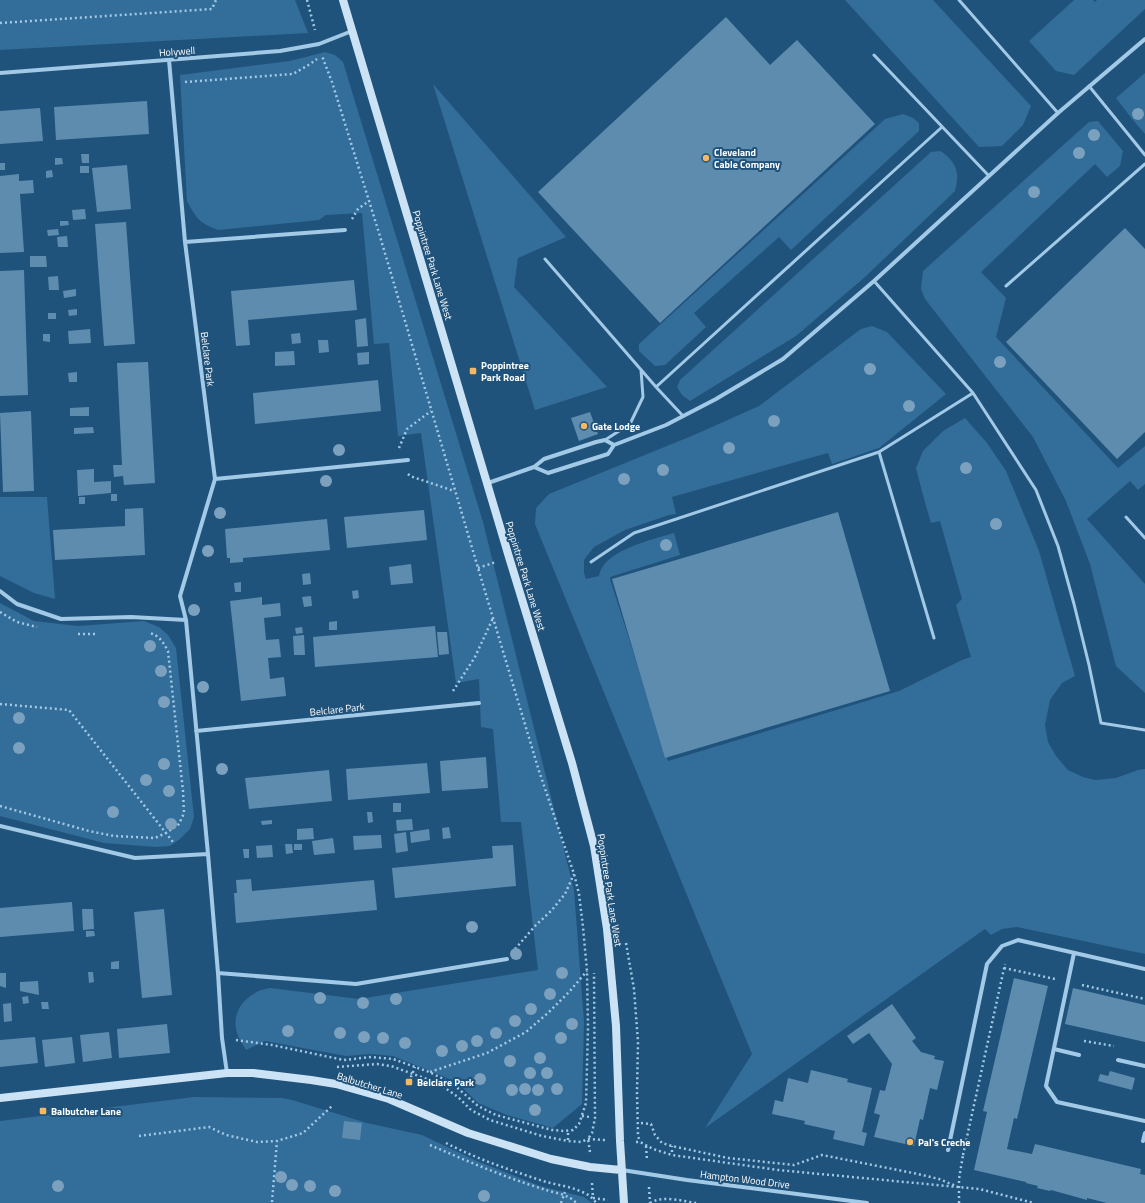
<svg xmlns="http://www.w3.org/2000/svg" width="1145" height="1203" font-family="'Titillium Web',sans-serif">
  <rect width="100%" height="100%" fill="#20537b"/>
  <path fill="#336d99" d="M0 0H295L308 33 0 50Z
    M845 0H933L1031 106 1023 125 1002 146 979 147Z
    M1074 0H1093L1095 2 1097 0H1145V9L1074 75 1056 71 1029 41Z
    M325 52 335 55 343 62 483 522 574 890 584 1022 582 1104 553 1128 507 1115 478 1103 457 1082 393 1056 371 1054 346 1056 265 1041 246 1050C244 1046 240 1041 238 1036 231 1018 239 1002 255 993 259 990 265 989 270 988L359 999 538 970 521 822H501L493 729 481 727 479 679 456 683 421 433 398 436 389 343 374 344 362 213 326 215 319 220 218 230C198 222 197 219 187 201L180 75 290 61Z
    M1145 73V134L1133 120 1116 98Z
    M433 84 566 237 518 258 514 287 607 387 535 410Z
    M903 114 913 118 919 123V131L791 250 779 237 694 313 706 327 665 365 655 366 639 351V344L885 119Z
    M1098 121 1123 151 1120 166 1107 177 1095 164 981 272 1006 298 996 337 1118 468 1145 446V484L1138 490 1130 481 1087 519 1145 584V693L1116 666 1090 564 1066 501 1033 437 925 299 921 289 923 271 1089 122Z
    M940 151C948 155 956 164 957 174 958 179 956 186 955 191L865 277 796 336 690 401 682 395 677 387 680 380 931 152Z
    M872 326 887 332 946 394 879 448 832 464 828 453 672 497 676 514 669 515 625 530 594 547 584 560V573L586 579 599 576C603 550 652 540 674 533L680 555 610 577V579L668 761 899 691 962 660 971 657 956 605 962 599 940 521 931 523 924 499 916 468 923 451 943 431 965 418 987 443 1006 471 1039 551 1075 676 1062 683 1050 700 1045 725 1048 742 1056 756 1068 770 1083 777 1095 780 1116 778 1138 770 1145 769V954L1017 927 1002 929 991 935 985 929 705 1128 752 1054 535 524 536 508 549 494 694 435 759 406 861 329Z
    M0 497H47L55 599 34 593 0 576Z
    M0 603 34 621 78 626 144 621 159 627 168 635 176 648 194 817 190 829 180 839 170 846 156 847 104 843 0 816Z
    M194 1097 282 1098 292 1100 367 1123 422 1135 477 1161 540 1186 584 1197 592 1203H0V1121Z"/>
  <path fill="#5e8caf" d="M726 17 770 65 797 40 875 124 660 323 538 192Z
    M147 101 149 134 56 140 54 107Z
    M40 108 43 141 0 144V111Z
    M81 154H89V163H82Z
    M55 158H62L63 164 55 165Z
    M0 163H5V170H0Z
    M127 165 131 209 97 212 92 168Z
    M80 166H89V173H80Z
    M52 170 53 177 46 178V171Z
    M19 174V181L33 180 34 193 20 194 24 252 0 253V176Z
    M85 209 86 219 73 220 72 210Z
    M60 221H68L69 225 60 226Z
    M126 222 135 344 104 346 95 224Z
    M1125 228 1145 249V432L1117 459 1006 342Z
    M58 229 59 235 48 236 47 230Z
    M67 236 68 247H58L57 237Z
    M30 256H46L47 267H30Z
    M24 270 28 395 0 396V271Z
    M58 276 59 290H49L48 277Z
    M354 280 357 310 248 320 250 345 236 346 231 291Z
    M76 289V296L64 298 63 291Z
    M77 309V315L69 316 68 310Z
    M48 313H56V319H48Z
    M366 318 368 346 357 347 355 320Z
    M90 329 91 343 69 344 68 331Z
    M300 333 301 343 292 344 291 334Z
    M43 334H50V342L43 341Z
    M318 340H328L329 352 319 353Z
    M294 351 295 365 275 366V352Z
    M369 352V364L358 365 357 353Z
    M148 362 155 483 124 485 123 476 114 477 113 465H122L117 363Z
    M77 372V382H69L68 373Z
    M378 380 381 411 255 424 253 393Z
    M89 407V416H70V408Z
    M31 411 34 491 3 492 0 413Z
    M590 412 598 434 579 441 571 418Z
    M93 427 94 433 74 434V428Z
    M94 469V482L111 481V493L78 496 77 470Z
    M111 494H117V501H111Z
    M79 497H85V504H79Z
    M143 508 145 555 55 560 53 530 125 526V509Z
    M424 510 427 540 347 548 344 517Z
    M838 512 890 691 665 758 612 579Z
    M327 519 330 550 243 558V562L230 563V558H227L225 529Z
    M411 564 413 583 391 585 389 567Z
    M310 573 311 584 303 585 302 574Z
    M241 582V592H235L234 583Z
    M358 590 359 598 353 599 352 591Z
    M311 596 312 606 304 607 302 597Z
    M262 597V605L280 603 281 616 264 618 266 640 279 639 281 657 268 658 270 679 284 677 286 696 241 701 230 601Z
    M337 621V630H329V622Z
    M435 626 438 657 315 667 313 637Z
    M302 627 303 633 296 634 295 628Z
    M437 632H447L449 654 439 655Z
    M304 635 305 655H294L293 636Z
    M486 757 488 788 442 791 440 761Z
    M427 763 430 793 348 800 346 769Z
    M329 770 332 801 249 809 245 778Z
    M393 803H401V812H393Z
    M367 812H372L373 822 368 823Z
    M412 819 413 830 397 831 396 820Z
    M272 820V824L262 825 261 821Z
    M449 827 451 838 443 839 442 828Z
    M313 828 314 839 297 840V829Z
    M429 829 430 840 411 843 410 832Z
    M406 832 408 851 396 853 394 834Z
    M381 835 382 848 354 850 353 836Z
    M333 838 335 853 314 855 312 841Z
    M285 844H292L293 853 286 854Z
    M294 844H302V850H294Z
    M272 845 273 857 257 858 256 846Z
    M513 845 516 886 395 898 392 868 493 858 492 846Z
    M243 849H249V858H244Z
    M251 879 252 891 374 880 377 910 236 923 234 893H237L236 880Z
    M72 902 74 931 0 937V908Z
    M82 909H93L94 929 83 930Z
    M164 909 172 995 142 998 134 912Z
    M86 931H94L95 936 86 937Z
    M119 961V969H111V962Z
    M88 972H93L94 982 89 983Z
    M0 973H6V988L0 986Z
    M1014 978 1048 986 1017 1119 1014 1118 1007 1149 1032 1154 1035 1144 1141 1169 1140 1174 1145 1175V1203H1107L1087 1198V1200L1051 1190 1050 1191 1037 1188 1038 1186 1026 1183V1182L974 1170 987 1112 983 1111Z
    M38 981 39 995 20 991V982Z
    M1073 988 1145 1005V1042L1065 1024Z
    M28 996 29 1003 23 1004 22 997Z
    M41 1002H48L49 1009H42Z
    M11 1003 12 1021 4 1022 3 1004Z
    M892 1004 916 1038 912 1041 921 1052 935 1056 934 1059 944 1061 937 1090 930 1088 923 1120 920 1119 914 1146 874 1137 880 1115 874 1113 880 1090 885 1091 892 1064 869 1033 853 1044 847 1036Z
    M167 1024 170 1053 119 1058 117 1029Z
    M109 1032 112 1058 83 1062 80 1035Z
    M35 1037 38 1063 0 1067V1040Z
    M72 1037 75 1063 45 1067 42 1040Z
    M811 1070 848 1079 847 1082 872 1088 862 1132 867 1133 864 1146 833 1139 835 1131 804 1124 805 1121 772 1114 775 1100 783 1102 788 1078 808 1083Z
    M1110 1071 1135 1078 1132 1090 1098 1081 1100 1074 1108 1076Z
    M344 1121 362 1123 360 1140 342 1138Z"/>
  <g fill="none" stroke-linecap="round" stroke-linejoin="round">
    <path stroke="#a2c9e6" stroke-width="2.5" stroke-dasharray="2 3" stroke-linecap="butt" d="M307 0 315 30
      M0 23 212 9 216 0
      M185 82 293 74 307 66 317 59
      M352 219 358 209 369 201
      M399 448 407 429 431 411
      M408 474 410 476 454 491
      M478 568 496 562
      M0 612 17 622 37 627
      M78 634H96
      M453 691 475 657 493 618
      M0 704 69 710 173 842
      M0 806 89 831 114 836 155 838 166 833 179 824 184 813 183 791 168 651C163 642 159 635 149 633
      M626 943 634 989 638 1042 637 1092 638 1136 640 1142
      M515 949 536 925 551 911 565 894 574 874
      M1004 968 1055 979
      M1082 985 1145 999
      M236 1040 272 1045 344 1060 371 1057 393 1059 429 1072 452 1083 478 1106 496 1115 552 1130 564 1131 573 1130 579 1124 586 1103 588 1028 587 971 583 927 579 894 574 874 539 771 478 568 379 233 332 82 322 56
      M1084 1041 1114 1046
      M337 1067 377 1064 391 1066 438 1083 458 1097 471 1110 490 1120 542 1136 568 1141 581 1142 588 1139 605 1140
      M430 1072 487 1053 526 1032 549 1012 569 992 587 971
      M409 1082 415 1067
      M582 1116 590 1117
      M641 1123 651 1124 655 1135 662 1143 672 1146 728 1158 794 1165 822 1155 918 1174 939 1179 956 1186
      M139 1136 209 1127 226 1135 257 1142 277 1141
      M568 1140V1131
      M636 1142H640L653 1149 672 1155 778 1170 979 1189 1034 1203
      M446 1143C477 1159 510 1170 543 1181 556 1185 570 1186 582 1192 588 1194 593 1198 596 1203
      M430 1145C467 1161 504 1177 543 1189 554 1193 569 1194 576 1203
      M646 1146 647 1160
      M590 1152 588 1139 592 1133 595 1118 594 973
      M672 1152V1146
      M963 1155 1005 964
      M592 1183 593 1198
      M649 1187 650 1203
      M593 1198 608 1200
      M272 1202 277 1141 303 1133 332 1106
      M561 1203 565 1192
      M650 1203C663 1195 682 1201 696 1203
      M959 1203V1179L963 1155H962"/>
    <path stroke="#a2c9e6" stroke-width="3" d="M959 0 1058 113
      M874 55 989 176
      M1089 86 1145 155
      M545 259 656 387 683 416
      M874 281 973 393 1036 490 1058 546 1074 604 1089 665 1101 723 1145 730
      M1006 286 1145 164
      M656 387 942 127
      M605 440 630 424 643 397 641 370
      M879 452 934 638
      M1126 517 1145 538
      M591 562 634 533 879 452 973 393"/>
    <path stroke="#a2c9e6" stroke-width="4" d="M169 60 185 242 215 479 180 596 186 620 208 854 218 973 222 1038 227 1073
      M0 73 280 51 319 44 352 31
      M185 242 345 230
      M534 467 548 473 608 454 614 445 666 425 716 399 783 359 874 281 1058 113 1145 39
      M215 479 408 460
      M488 483 534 467 544 459 596 442 605 440 614 445
      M0 591 17 604 61 619 131 617 186 620
      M196 731 479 703
      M0 826 135 858 208 854
      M1074 953 1046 1086 1057 1102 1145 1121
      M218 973 356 984 507 959
      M1054 1049 1079 1055
      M1118 1060 1145 1066
      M1143 1141 1145 1133
      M948 1150 987 964 1002 946 1018 940 1145 969
      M622 1170 687 1180 867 1203"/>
    <path stroke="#cce3f5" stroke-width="8" d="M343 0 509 557 572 763 594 846 607 929 616 1026 620 1141 624 1203
      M0 1098 227 1073H253L311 1080 336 1084 389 1099 468 1133 551 1159 590 1167 621 1170"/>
  </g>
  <g fill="#7ba1be">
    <circle cx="1138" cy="114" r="6"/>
    <circle cx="1094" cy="135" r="6"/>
    <circle cx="1079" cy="153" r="6"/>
    <circle cx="1034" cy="192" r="6"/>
    <circle cx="1000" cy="362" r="6"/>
    <circle cx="870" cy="369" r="6"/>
    <circle cx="909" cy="406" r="6"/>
    <circle cx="774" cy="421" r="6"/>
    <circle cx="729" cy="448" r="6"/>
    <circle cx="339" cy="450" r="6"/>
    <circle cx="966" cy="468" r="6"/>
    <circle cx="663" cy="470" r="6"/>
    <circle cx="624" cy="479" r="6"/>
    <circle cx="326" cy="481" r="6"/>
    <circle cx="220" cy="513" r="6"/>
    <circle cx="996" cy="524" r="6"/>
    <circle cx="666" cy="545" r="6"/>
    <circle cx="208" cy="551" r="6"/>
    <circle cx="194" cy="610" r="6"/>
    <circle cx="150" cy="646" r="6"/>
    <circle cx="161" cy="671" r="6"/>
    <circle cx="203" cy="687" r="6"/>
    <circle cx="164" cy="702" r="6"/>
    <circle cx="19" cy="718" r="6"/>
    <circle cx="19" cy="748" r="6"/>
    <circle cx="164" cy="764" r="6"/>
    <circle cx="222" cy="769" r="6"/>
    <circle cx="146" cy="780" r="6"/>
    <circle cx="169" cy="791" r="6"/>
    <circle cx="113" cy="812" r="6"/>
    <circle cx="171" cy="824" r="6"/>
    <circle cx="472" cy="927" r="6"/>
    <circle cx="516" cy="954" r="6"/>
    <circle cx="562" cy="973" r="6"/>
    <circle cx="550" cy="994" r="6"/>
    <circle cx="320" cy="998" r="6"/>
    <circle cx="396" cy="999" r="6"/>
    <circle cx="363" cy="1003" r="6"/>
    <circle cx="531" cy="1009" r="6"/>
    <circle cx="515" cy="1021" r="6"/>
    <circle cx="572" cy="1024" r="6"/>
    <circle cx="288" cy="1031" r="6"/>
    <circle cx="340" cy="1033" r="6"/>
    <circle cx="496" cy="1033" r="6"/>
    <circle cx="364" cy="1037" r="6"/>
    <circle cx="383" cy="1038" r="6"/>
    <circle cx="561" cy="1038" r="6"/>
    <circle cx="477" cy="1041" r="6"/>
    <circle cx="405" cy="1043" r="6"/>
    <circle cx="462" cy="1046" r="6"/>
    <circle cx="442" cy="1051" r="6"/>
    <circle cx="540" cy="1058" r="6"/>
    <circle cx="510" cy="1061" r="6"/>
    <circle cx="530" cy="1073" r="6"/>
    <circle cx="547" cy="1073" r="6"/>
    <circle cx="480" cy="1079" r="6"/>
    <circle cx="525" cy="1089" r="6"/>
    <circle cx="557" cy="1089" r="6"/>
    <circle cx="512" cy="1090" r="6"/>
    <circle cx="538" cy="1090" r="6"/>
    <circle cx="535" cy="1110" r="6"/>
    <circle cx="281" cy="1177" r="6"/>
    <circle cx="292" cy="1185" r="6"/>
    <circle cx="58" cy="1186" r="6"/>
    <circle cx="310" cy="1186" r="6"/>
    <circle cx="335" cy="1191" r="6"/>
    <circle cx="484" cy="1196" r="6"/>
  </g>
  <g fill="#f3b863" stroke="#20537b" stroke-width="1.5">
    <circle cx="706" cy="158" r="4"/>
    <rect x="469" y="367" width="8" height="8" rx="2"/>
    <circle cx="584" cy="426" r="4"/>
    <rect x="405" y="1078" width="8" height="8" rx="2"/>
    <rect x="39" y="1107" width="8" height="8" rx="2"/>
    <circle cx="910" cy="1142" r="4"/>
  </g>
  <g text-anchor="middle" stroke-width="4" stroke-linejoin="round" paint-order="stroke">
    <g font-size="10" fill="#fff" stroke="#20537b">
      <text transform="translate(177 51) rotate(-4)" y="4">Holywell</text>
      <text transform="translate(433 265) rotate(73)" y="4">Poppintree Park Lane West</text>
      <text transform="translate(208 359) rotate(83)" y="4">Belclare Park</text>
      <text transform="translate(526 576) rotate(73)" y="4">Poppintree Park Lane West</text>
      <text transform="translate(337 709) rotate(-6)" y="4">Belclare Park</text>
      <text transform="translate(610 890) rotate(81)" y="4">Poppintree Park Lane West</text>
      <text transform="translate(370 1085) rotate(17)" y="4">Balbutcher Lane</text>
      <text transform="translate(745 1179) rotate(7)" y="4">Hampton Wood Drive</text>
    </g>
    <g font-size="10" font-weight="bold" fill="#fff" stroke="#20537b" text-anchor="start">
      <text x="714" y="156">Cleveland<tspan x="714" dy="12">Cable Company</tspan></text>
      <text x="481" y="369">Poppintree<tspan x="481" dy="12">Park Road</tspan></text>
      <text x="592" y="430">Gate Lodge</text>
      <text x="417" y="1086">Belclare Park</text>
      <text x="51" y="1115">Balbutcher Lane</text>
      <text x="918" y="1146">Pal's Creche</text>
    </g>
  </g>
</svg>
